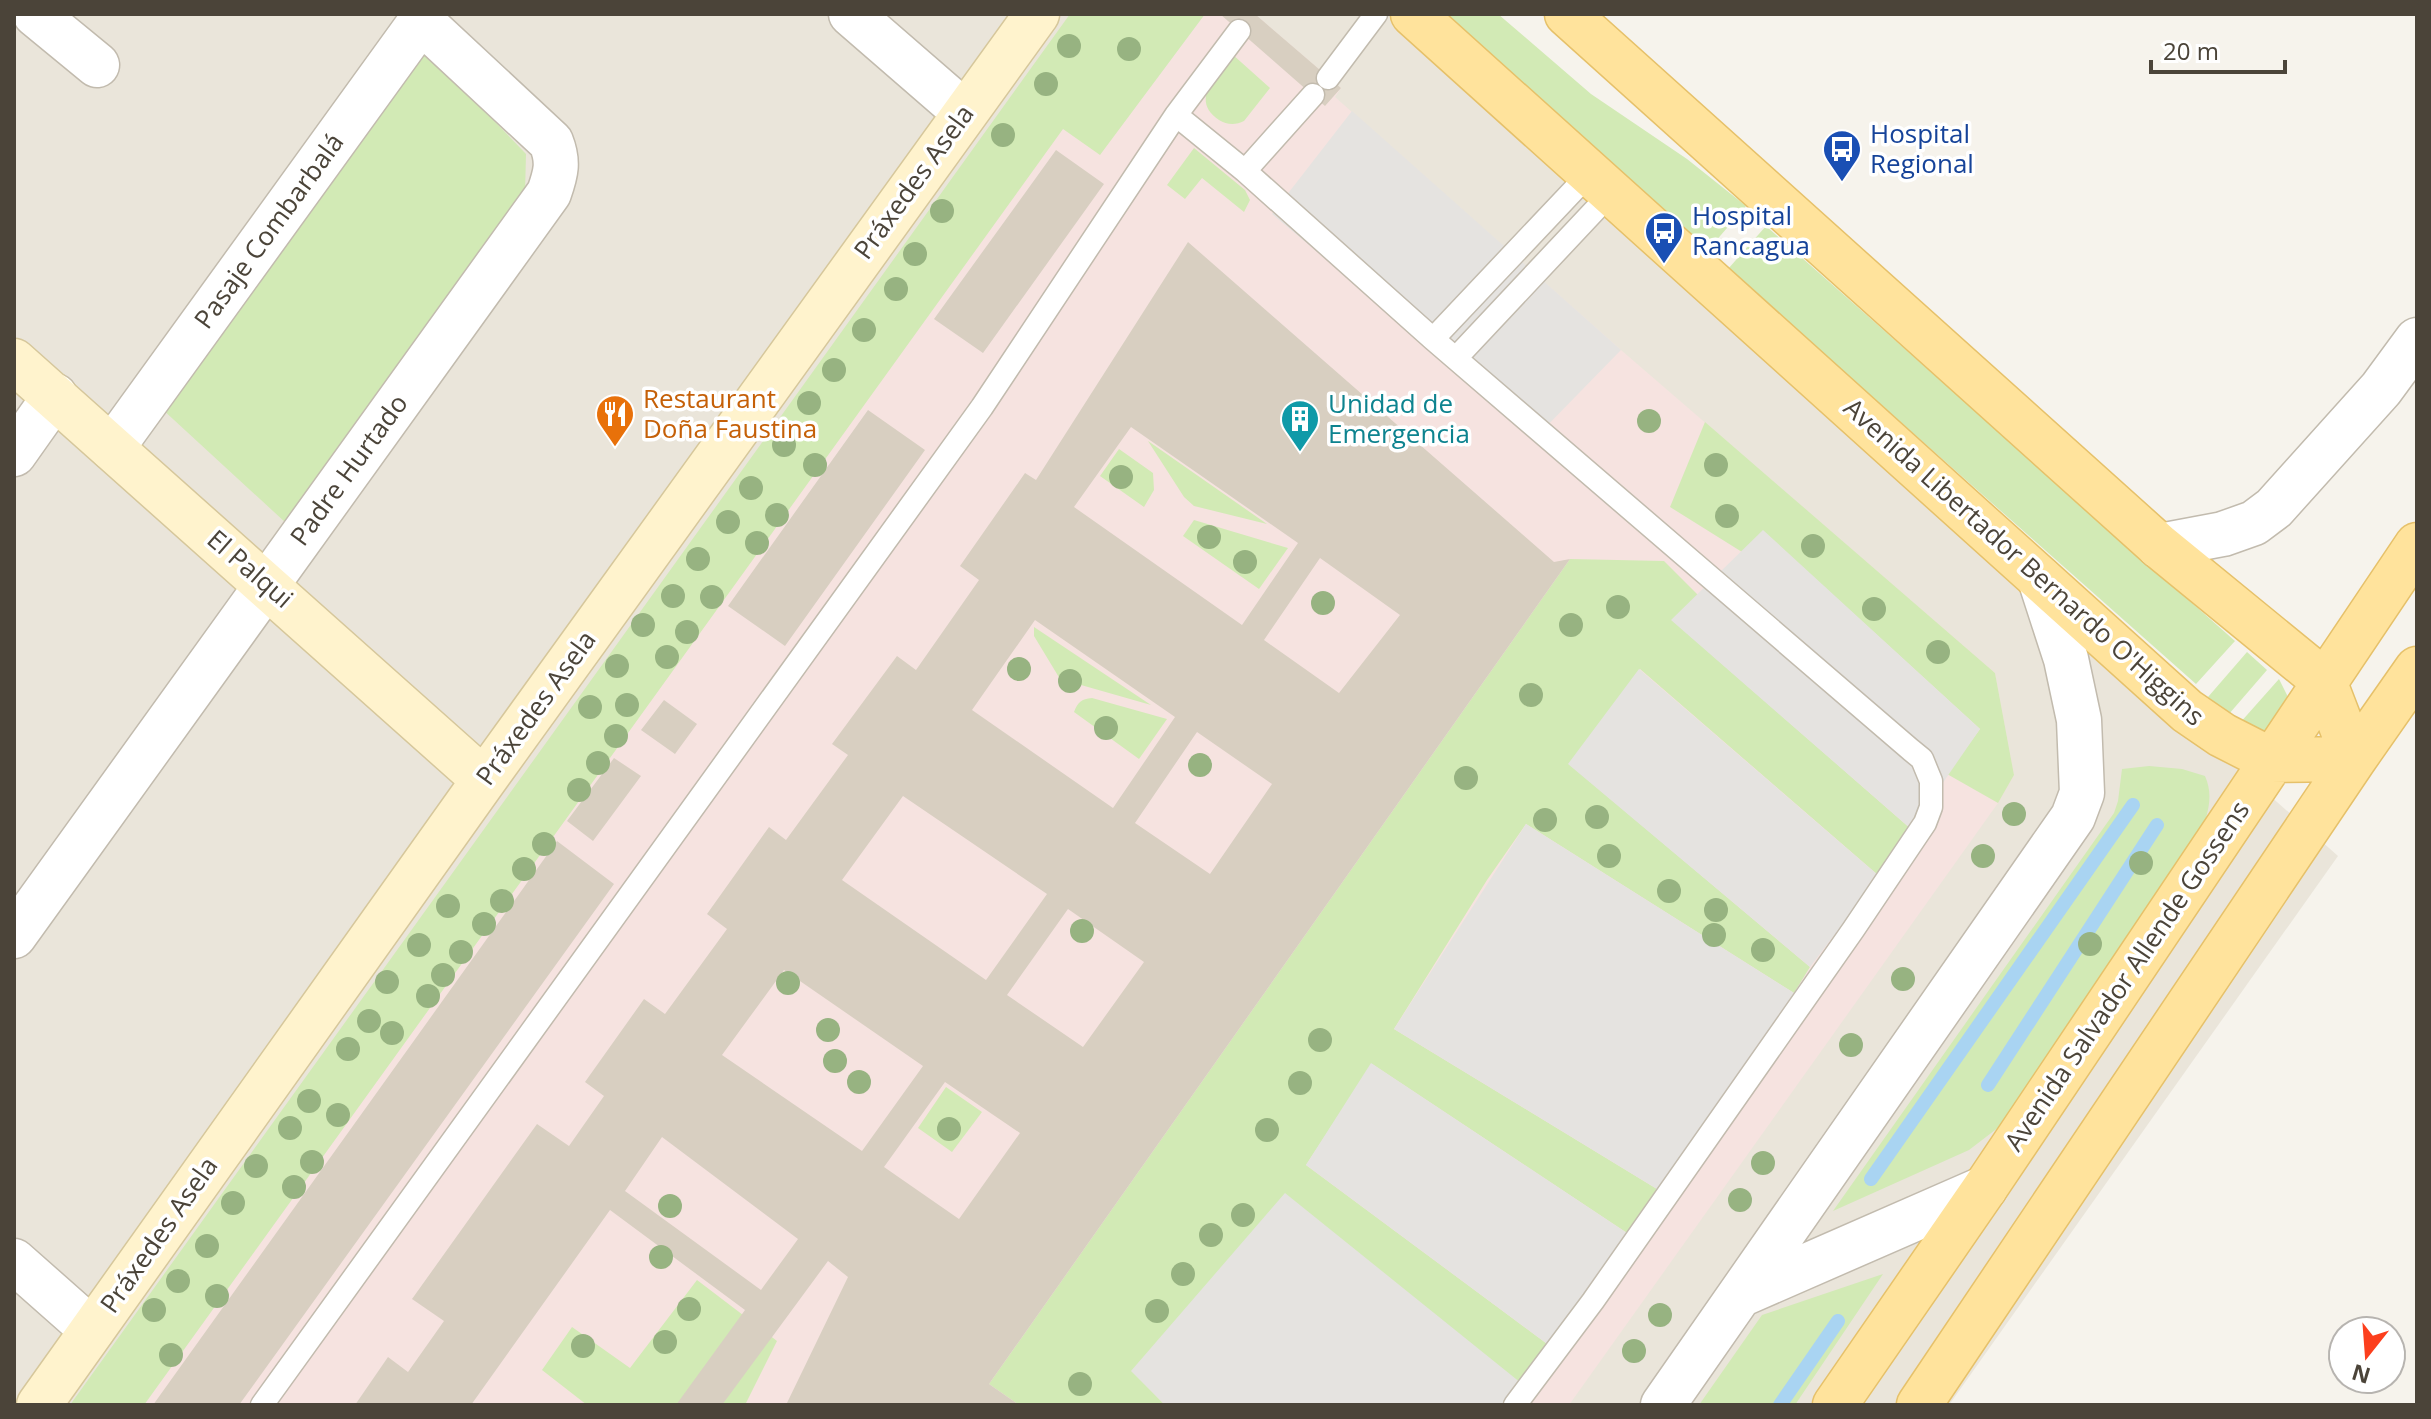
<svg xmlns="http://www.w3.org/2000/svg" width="2431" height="1419" font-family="'Open Sans',sans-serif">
  <rect width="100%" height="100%" fill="#f6f3ec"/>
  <path fill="#eae5da" d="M14 14H1389L2338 856 1949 1405H14Z"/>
  <path fill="#f6e3e0" d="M1205 14H1255L1341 88 1335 97 1621 350 1995 673 2014 775 1998 803 1569 1405H144L1063 128 1100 154Z"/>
  <path fill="#d2eab5" d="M1070 14H1205L1100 155 1063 129 144 1405H70Z
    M1443 14H1498L1591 94 1687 159 1746 206 1708 250Z
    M424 48 526 154 525 194 286 523 161 408Z
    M1232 54 1270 88 1244 121C1236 125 1227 125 1219 120 1189 100 1217 74 1232 54Z
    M1194 148 1245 190 1250 200 1244 212 1202 178 1185 199 1167 185Z
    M1766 226 2235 641 2196 684 1728 269Z
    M1705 422 1995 673 2014 775 1998 803 1947 774 1980 729 1763 531 1742 552 1670 507Z
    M1148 441 1267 524 1194 506 1184 497Z
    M1119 449 1153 473 1154 490 1144 507 1100 476Z
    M1194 520 1288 548 1259 589 1183 536Z
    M1570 559 1664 561 1698 595 1672 620 1911 829 1879 876 1640 669 1569 764 1810 967 1794 993 1526 824 1487 880 1394 1029 1657 1189 1630 1235 1372 1064 1306 1165 1550 1346 1521 1383 1132 1371 1165 1405H1019L989 1384Z
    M1034 627 1151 705 1060 679 1034 636Z
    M2247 652 2267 670 2229 714 2208 697Z
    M2279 679 2287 695 2290 708 2266 733 2239 724Z
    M1092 698 1167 719 1139 759 1074 712C1078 702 1081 699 1092 698Z
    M2149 766 2182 769 2205 776C2215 798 2206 818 2199 840L2016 1114 1969 1150 1833 1211 2114 813 2118 801 2122 769Z
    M946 1087 982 1112 952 1152 918 1128Z
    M1883 1274 1795 1405H1699L1762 1315Z
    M697 1280 777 1341 745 1405H587L542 1370 572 1327 630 1368Z"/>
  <path fill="#e5e3e0" d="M1352 111 1621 350 1537 436 1272 214Z
    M1763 530 1980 729 1911 829 1671 620Z
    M1639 669 1879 876 1810 967 1568 764Z
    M1526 824 1794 993 1657 1189 1394 1029Z
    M1371 1063 1630 1235 1550 1346 1306 1165Z
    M1285 1193 1521 1383 1504 1405H1165L1131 1371Z"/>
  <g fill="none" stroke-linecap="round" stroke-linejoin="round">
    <path stroke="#a9d4f2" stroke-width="14" d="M1988 1085 2157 825
      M1871 1179 2133 805
      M1780 1405 1838 1321"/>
  </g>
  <path fill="#d8cfc1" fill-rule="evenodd" d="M1220 14H1255L1341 88 1325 106Z
    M1056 150 1104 184 983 353 934 319Z
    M1188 242 1554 562 1570 559 989 1384 1019 1405H786L848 1277 828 1261 722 1405H676L745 1310 610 1210 471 1405H355L388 1357 408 1372 444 1321 412 1299 537 1124 569 1146 604 1096 585 1082 644 999 665 1014 727 929 707 914 769 827 786 840 848 755 832 744 897 656 916 670 979 580 960 566 1025 473 1036 480ZM1131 427 1298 543 1242 625 1074 507ZM1320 558 1400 615 1339 693 1264 640ZM1035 620 1175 717 1113 808 972 710ZM1197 732 1272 784 1210 874 1135 823ZM903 796 1047 894 986 980 842 880ZM1068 909 1144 962 1083 1047 1007 995ZM784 970 923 1066 862 1151 722 1055ZM945 1082 1020 1133 959 1219 884 1167ZM662 1137 798 1239 761 1290 625 1191Z
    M868 410 925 450 785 646 728 606Z
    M664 700 697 724 675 754 641 730Z
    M614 758 641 776 593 841 567 821Z
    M557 841 614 884 239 1405H153Z"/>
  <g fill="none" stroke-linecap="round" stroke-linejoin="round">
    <g stroke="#c2bbae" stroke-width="25">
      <path id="lane" d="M1328 78 1376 14
        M1176 115 1245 171 1433 339 1911 750 1922 759 1931 781V807L1925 823 1853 930 1593 1301 1515 1405
        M1245 171 1313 95
        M1433 339 1589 174
        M1456 358 1611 193
        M262 1405 982 407 1176 115 1239 31"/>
    </g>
    <g stroke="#c2bbae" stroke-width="47">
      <path id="street" d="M35 14 97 65
        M851 14 964 112
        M112 448 426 14
        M14 454 55 396
        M2159 546 2223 534 2254 523 2274 508 2381 389 2417 340
        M14 936 549 193C556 173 559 162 551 142L421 21
        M14 1261 92 1330
        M1740 1295 1985 1188
        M1663 1405 2073 817 2082 793 2079 720 2066 659 2040 579"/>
    </g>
    <g stroke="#d6c79b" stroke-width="47">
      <path id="secondary" d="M14 361 484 780
        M39 1405 484 780 1037 14"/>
    </g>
    <g stroke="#e6c16a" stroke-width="47">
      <path id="primary" d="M1413 14 2187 711 2222 735 2271 760 2354 759
        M1567 14 2159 546 2324 681 2354 759
        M1835 1405 1985 1188 2417 545
        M1919 1405 2354 759 2417 669"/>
    </g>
    <use href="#lane" stroke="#fff" stroke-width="22"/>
    <use href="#street" stroke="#fff" stroke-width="44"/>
    <use href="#secondary" stroke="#fff3cd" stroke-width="44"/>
    <use href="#primary" stroke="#ffe39c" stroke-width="44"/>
  </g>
  <g fill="#97b381">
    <circle cx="1069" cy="46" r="12"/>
    <circle cx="1129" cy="49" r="12"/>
    <circle cx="1046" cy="84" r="12"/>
    <circle cx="1003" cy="135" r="12"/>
    <circle cx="942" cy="211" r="12"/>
    <circle cx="915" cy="254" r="12"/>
    <circle cx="896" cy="289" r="12"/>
    <circle cx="864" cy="330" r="12"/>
    <circle cx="834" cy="370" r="12"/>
    <circle cx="809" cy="403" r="12"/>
    <circle cx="1649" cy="421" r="12"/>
    <circle cx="784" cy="445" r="12"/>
    <circle cx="815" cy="465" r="12"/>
    <circle cx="1716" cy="465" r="12"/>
    <circle cx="1121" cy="477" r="12"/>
    <circle cx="751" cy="488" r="12"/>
    <circle cx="777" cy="515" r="12"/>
    <circle cx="1727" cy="516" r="12"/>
    <circle cx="728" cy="522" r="12"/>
    <circle cx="1209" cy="537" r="12"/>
    <circle cx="757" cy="543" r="12"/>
    <circle cx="1813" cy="546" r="12"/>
    <circle cx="698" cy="559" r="12"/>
    <circle cx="1245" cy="562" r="12"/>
    <circle cx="673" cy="596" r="12"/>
    <circle cx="712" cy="597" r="12"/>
    <circle cx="1323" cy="603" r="12"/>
    <circle cx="1618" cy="607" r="12"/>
    <circle cx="1874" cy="609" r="12"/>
    <circle cx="643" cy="625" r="12"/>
    <circle cx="1571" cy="625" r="12"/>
    <circle cx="687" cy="632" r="12"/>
    <circle cx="1938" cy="652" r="12"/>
    <circle cx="667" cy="657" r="12"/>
    <circle cx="617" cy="666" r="12"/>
    <circle cx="1019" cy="669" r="12"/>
    <circle cx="1070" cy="681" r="12"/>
    <circle cx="1531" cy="695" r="12"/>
    <circle cx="627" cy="705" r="12"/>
    <circle cx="590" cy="707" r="12"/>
    <circle cx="1106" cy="728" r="12"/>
    <circle cx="616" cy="736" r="12"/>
    <circle cx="598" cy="763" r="12"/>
    <circle cx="1200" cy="765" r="12"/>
    <circle cx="1466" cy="778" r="12"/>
    <circle cx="579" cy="790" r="12"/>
    <circle cx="2014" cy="814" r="12"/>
    <circle cx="1597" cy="817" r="12"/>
    <circle cx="1545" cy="820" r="12"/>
    <circle cx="544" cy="844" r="12"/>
    <circle cx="1609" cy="856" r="12"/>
    <circle cx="1983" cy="856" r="12"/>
    <circle cx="2141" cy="863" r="12"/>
    <circle cx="524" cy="869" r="12"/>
    <circle cx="1669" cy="891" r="12"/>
    <circle cx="502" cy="901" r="12"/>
    <circle cx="448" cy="906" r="12"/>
    <circle cx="1716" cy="910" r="12"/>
    <circle cx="484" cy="924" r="12"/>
    <circle cx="1082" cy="931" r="12"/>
    <circle cx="1714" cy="935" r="12"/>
    <circle cx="2090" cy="944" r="12"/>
    <circle cx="419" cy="945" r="12"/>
    <circle cx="1763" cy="950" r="12"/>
    <circle cx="461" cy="952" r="12"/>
    <circle cx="443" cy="975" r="12"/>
    <circle cx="1903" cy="979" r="12"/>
    <circle cx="387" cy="982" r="12"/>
    <circle cx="788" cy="983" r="12"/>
    <circle cx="428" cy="996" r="12"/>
    <circle cx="369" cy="1021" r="12"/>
    <circle cx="828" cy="1030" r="12"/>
    <circle cx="392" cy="1033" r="12"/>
    <circle cx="1320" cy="1040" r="12"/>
    <circle cx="1851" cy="1045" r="12"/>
    <circle cx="348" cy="1049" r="12"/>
    <circle cx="835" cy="1061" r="12"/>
    <circle cx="859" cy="1082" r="12"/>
    <circle cx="1300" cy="1083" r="12"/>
    <circle cx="309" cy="1101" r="12"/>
    <circle cx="338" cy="1115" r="12"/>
    <circle cx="290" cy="1128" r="12"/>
    <circle cx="949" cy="1129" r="12"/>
    <circle cx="1267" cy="1130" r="12"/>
    <circle cx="312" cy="1162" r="12"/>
    <circle cx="1763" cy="1163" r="12"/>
    <circle cx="256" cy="1166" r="12"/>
    <circle cx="294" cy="1187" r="12"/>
    <circle cx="1740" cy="1200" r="12"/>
    <circle cx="233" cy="1203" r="12"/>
    <circle cx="670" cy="1206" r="12"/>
    <circle cx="1243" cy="1215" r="12"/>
    <circle cx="1211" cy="1235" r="12"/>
    <circle cx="207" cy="1246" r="12"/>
    <circle cx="661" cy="1257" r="12"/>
    <circle cx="1183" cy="1274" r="12"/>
    <circle cx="178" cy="1281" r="12"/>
    <circle cx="217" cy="1296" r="12"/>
    <circle cx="689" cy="1309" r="12"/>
    <circle cx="154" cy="1310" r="12"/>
    <circle cx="1157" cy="1311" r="12"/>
    <circle cx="1660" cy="1315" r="12"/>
    <circle cx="665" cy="1342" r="12"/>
    <circle cx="583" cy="1346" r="12"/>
    <circle cx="1634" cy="1351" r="12"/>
    <circle cx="171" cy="1355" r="12"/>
    <circle cx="1080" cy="1384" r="12"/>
  </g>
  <defs>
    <g id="bus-pin" transform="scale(2)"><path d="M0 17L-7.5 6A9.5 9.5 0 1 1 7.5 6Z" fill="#1a4fb4" stroke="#fff"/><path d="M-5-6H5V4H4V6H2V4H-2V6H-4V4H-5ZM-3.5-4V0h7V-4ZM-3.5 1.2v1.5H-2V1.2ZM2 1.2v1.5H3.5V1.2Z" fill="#fff"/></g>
    <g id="restaurant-pin" transform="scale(2)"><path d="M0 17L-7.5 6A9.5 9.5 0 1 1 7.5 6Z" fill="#e8710a" stroke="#fff"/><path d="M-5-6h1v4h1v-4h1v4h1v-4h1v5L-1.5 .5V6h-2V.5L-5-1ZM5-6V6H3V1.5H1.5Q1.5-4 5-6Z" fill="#fff"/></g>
    <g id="building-pin" transform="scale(2)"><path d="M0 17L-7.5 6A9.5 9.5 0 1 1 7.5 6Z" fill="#0f9aa8" stroke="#fff"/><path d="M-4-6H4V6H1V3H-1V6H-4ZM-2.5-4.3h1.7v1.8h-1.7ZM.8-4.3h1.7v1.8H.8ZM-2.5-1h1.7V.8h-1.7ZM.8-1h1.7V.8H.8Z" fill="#fff"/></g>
  </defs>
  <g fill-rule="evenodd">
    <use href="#bus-pin" x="1842" y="149"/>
    <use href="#bus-pin" x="1664" y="231"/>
    <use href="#restaurant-pin" x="615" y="414"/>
    <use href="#building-pin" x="1300" y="419"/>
  </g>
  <g text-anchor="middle" stroke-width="7" stroke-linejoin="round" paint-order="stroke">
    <g font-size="26" fill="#164399" stroke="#fff" text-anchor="start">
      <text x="1870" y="143">Hospital<tspan x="1870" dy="30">Regional</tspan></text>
      <text x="1692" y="225">Hospital<tspan x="1692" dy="30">Rancagua</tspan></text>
    </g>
    <g font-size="26" fill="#4b4439" stroke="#fff">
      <text transform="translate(914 182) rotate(-54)" y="9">Práxedes Asela</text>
      <text transform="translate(269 231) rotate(-54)" y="9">Pasaje Combarbalá</text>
      <text transform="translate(349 470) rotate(-54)" y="9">Padre Hurtado</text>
      <text transform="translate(2024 562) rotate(42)" y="9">Avenida Libertador Bernardo O'Higgins</text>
      <text transform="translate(250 569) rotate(41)" y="9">El Palqui</text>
      <text transform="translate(536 708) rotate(-54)" y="9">Práxedes Asela</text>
      <text transform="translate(2127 976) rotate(-56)" y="9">Avenida Salvador Allende Gossens</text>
      <text transform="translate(159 1235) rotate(-55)" y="9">Práxedes Asela</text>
    </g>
    <g font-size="26" fill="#c56008" stroke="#fff" text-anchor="start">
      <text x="643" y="408">Restaurant<tspan x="643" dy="30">Doña Faustina</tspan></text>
    </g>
    <g font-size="26" fill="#0d838f" stroke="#fff" text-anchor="start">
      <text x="1328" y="413">Unidad de<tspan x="1328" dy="30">Emergencia</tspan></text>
    </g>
  </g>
  <rect width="2431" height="1419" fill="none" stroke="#4b4439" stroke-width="32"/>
  <g transform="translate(2367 1355) rotate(197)"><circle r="38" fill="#ffffff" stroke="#b7b4b0" stroke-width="2"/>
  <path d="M0-6L14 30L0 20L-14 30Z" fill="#fc3f1d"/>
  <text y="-12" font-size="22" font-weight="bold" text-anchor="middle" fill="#4b4439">N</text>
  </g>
  <path d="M2151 60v12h134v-12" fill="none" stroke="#4b4439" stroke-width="4"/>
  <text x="2163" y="60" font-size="24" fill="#4b4439" stroke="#ffffff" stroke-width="6" paint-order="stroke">20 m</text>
</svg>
